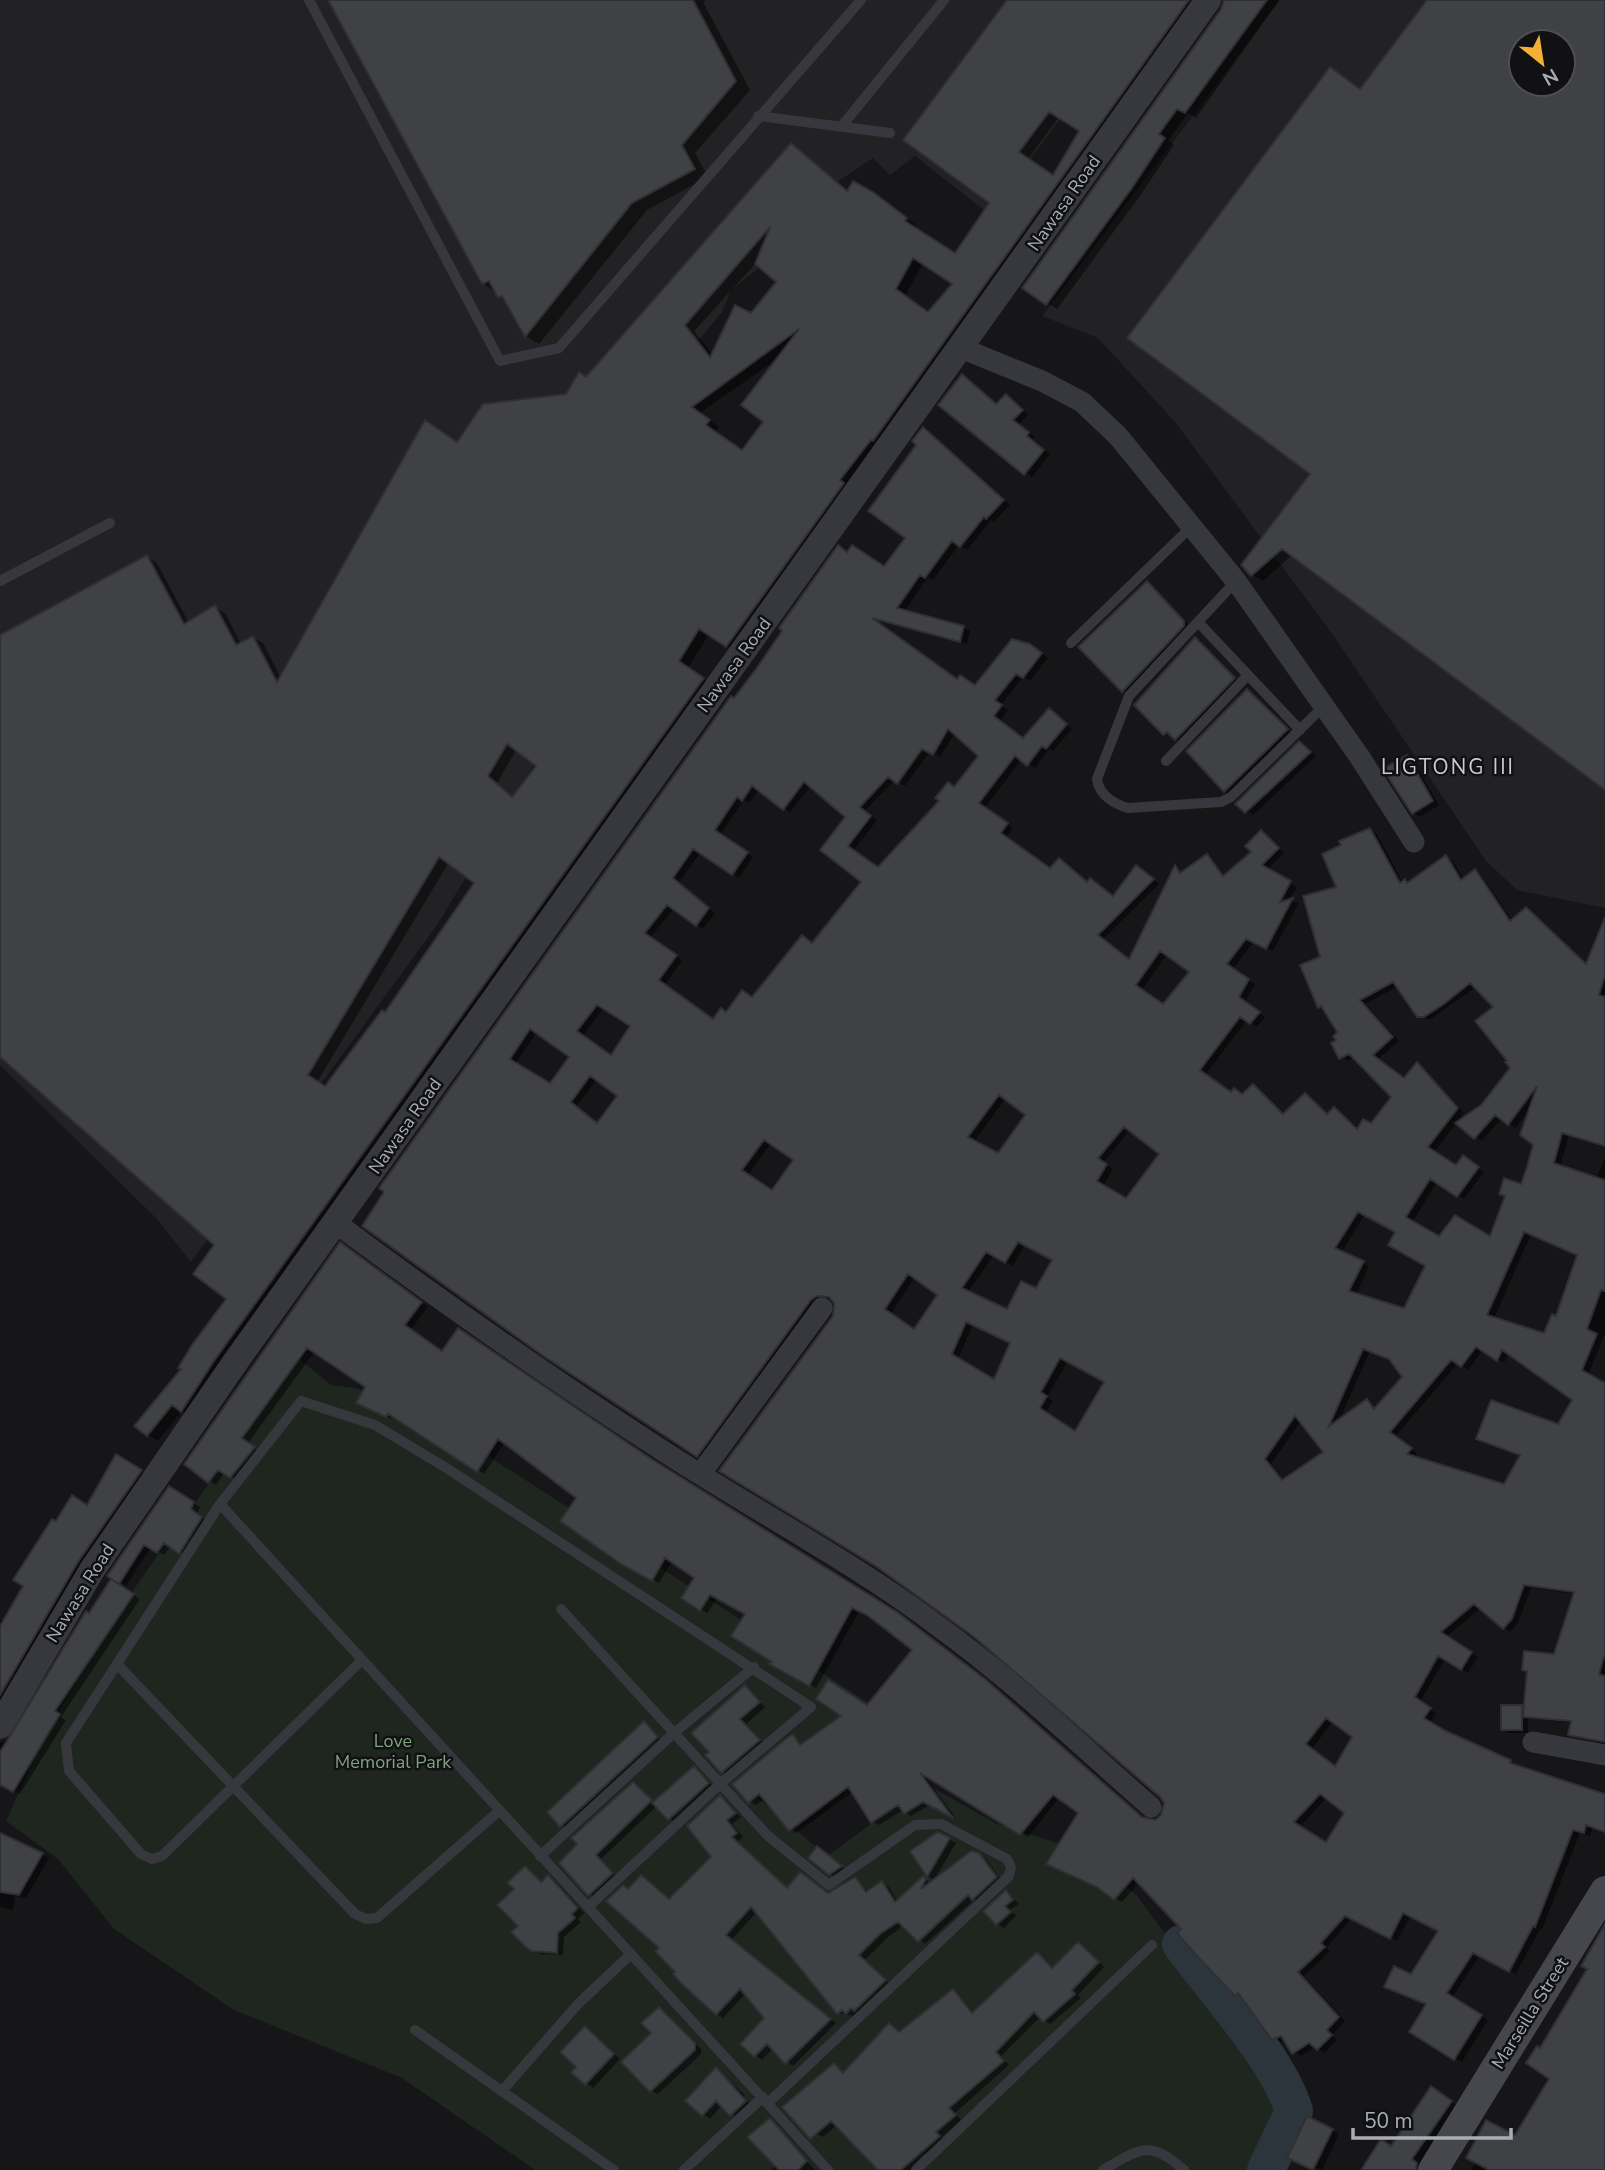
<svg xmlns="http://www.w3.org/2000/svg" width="1605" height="2170" font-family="'Nunito Sans',sans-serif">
  <rect width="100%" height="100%" fill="#161618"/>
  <path fill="#222225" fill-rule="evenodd" d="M0 0H1149L989 214 915 156 890 175 873 158 840 180 775 255 731 290 722 312 699 340 675 347 583 685 437 925 191 1262 157 1219 0 1065Z
    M1280 0H1605V908L1517 890 1486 861 1333 635 1176 423 1098 338 1042 316ZM1521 42H1563V84H1521Z"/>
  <path fill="#1e261f" d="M298 1358 331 1385 356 1388 421 1415 518 1475 867 1702 754 1795 827 1856 926 1784 997 1824 1087 1852 1138 1897 1196 1976 1278 2101 1255 2170H535L402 2078 234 2010 114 1929 58 1859 6 1821 48 1728 134 1589Z"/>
  <path fill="#0007" fill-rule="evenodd" d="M330 0H707L703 2 750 90 695 153 708 177 647 210 539 344 526 336 507 301 483 283Z
    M1009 0H1202L737 652 709 634 688 668 713 685 192 1417 182 1411 158 1441 148 1435 136 1426 183 1369 229 1298 216 1245 0 1055V637L147 557 157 563 189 623 215 607 225 613 241 644 253 638 263 643 281 678 458 444 567 395 587 379 791 145 848 192 883 200 916 225 914 228 956 255 992 203ZM1059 117 1081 131 1054 177 1028 159ZM756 263 779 282 713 355 694 331ZM923 263 955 283 930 313 905 296ZM780 357 765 421 743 451 715 432 719 427 700 413ZM517 749 539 765 514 798 497 783ZM449 862 477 883 386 1014 326 1088 317 1082Z
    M1224 0H1279L1196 118 1188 113 1168 141 1174 145 1142 193 1057 309 1024 287 1222 10Z
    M1430 0H1605V787L1292 555 1263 581 1252 575 1312 473 1362 91ZM1521 42H1563V84H1521Z
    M963 376 998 405 1012 400 1028 414 1019 425 1035 437 1032 441 1050 454 1032 477 941 405Z
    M923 429 1010 505 994 522 991 520 967 550 959 545 933 580 928 577 904 612 963 627 970 631 967 644 872 619 958 681 976 687 1037 650 1048 658 1030 681 1023 677 1001 705 1008 710 1000 721 1024 740 1055 714 1072 729 1053 751 1049 749 1035 768 1022 759 985 808 1013 828 1006 838 1051 870 1114 897 1143 871 1159 884 1103 939 1130 961 1176 867 1183 873 1207 856 1225 876 1267 836 1284 853 1267 870 1297 887 1288 901 1299 903 1273 951 1254 941 1233 969 1255 984 1245 1002 1265 1017 1257 1027 1247 1020 1205 1075 1232 1094 1243 1096 1253 1086 1285 1115 1305 1095 1329 1115 1334 1109 1341 1113 1359 1129 1371 1125 1393 1096 1355 1057 1348 1061 1341 1057 1340 1032 1319 1006 1322 958 1339 889 1370 830 1377 834 1403 883 1409 884 1446 857 1453 861 1464 880 1475 872 1481 875 1513 921 1526 909 1533 913 1587 965 1605 934V1146L1569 1135 1560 1167 1596 1179 1605 1158V1334L1588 1375 1605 1383V1744L1570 1734 1572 1723 1528 1718V1733H1509L1503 1729 1521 1707 1526 1709 1529 1672 1524 1669 1556 1656 1575 1594 1531 1588 1518 1623 1510 1632 1481 1608 1446 1637 1478 1657 1468 1673 1445 1659 1420 1702 1436 1713 1430 1723 1517 1765 1605 1796V1832L1593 1827 1590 1836 1580 1833 1542 1929H1540L1516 1974 1480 1955 1452 1998 1488 2020 1462 2062 1412 2032 1428 2005 1412 1976 1440 1931 1411 1915 1397 1941 1352 1918 1326 1948 1330 1951 1304 1976 1345 2021 1332 2035 1337 2040 1324 2053 1315 2047 1300 2056 1285 2040 1280 2043 1274 2039 1244 1999 1236 1994 1139 1882 1122 1902 1115 1898 1081 1813 1060 1797 1028 1837 922 1772 955 1817 931 1804 911 1816 903 1810 879 1825 872 1821 853 1792 796 1833 790 1829 765 1799 756 1805 749 1801 793 1736 803 1745 867 1707 915 1649 860 1610 816 1688 772 1664 775 1661 747 1614 718 1597 707 1613 683 1598 697 1578 672 1561 659 1583 622 1562 578 1498 505 1442 484 1474 395 1416 393 1419 365 1406 367 1386 315 1351 248 1443 260 1452 238 1481 225 1472 216 1485 186 1464 347 1248 428 1307 410 1330 443 1353 657 1464 904 1618 992 1685 1145 1819 1155 1821 1163 1816 1165 1803 834 1316 836 1303 833 1299H825L704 1459 364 1225 735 700 848 554 891 573 908 537ZM955 733 980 756 955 788 879 869 853 851 877 820 865 811 895 780 905 786 930 751 940 757ZM811 786 848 817 822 850 864 882 813 944 753 999 714 1021 665 985 682 960 650 938 674 908 703 929 715 913 678 883 701 852 739 878 753 857 720 835 744 800 749 803 759 789 790 812ZM1167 954 1191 971 1164 1006 1142 990ZM1398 986 1418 1015 1426 1019H1431L1476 987 1495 1007 1512 1068 1482 1106 1458 1123 1482 1141 1502 1118 1516 1128 1530 1108 1535 1144 1522 1186 1491 1239H1440L1412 1223 1437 1182 1464 1199 1484 1172 1470 1162 1456 1167 1434 1152 1464 1113 1423 1068 1417 1065 1405 1079 1378 1059 1399 1041 1366 1004ZM604 1007 633 1026 612 1057 583 1036ZM537 1032 571 1057 551 1085 515 1064ZM597 1079 620 1096 598 1124 576 1107ZM1006 1098 1027 1115 999 1155 974 1142ZM1130 1130 1161 1154 1127 1201 1103 1186 1113 1169 1103 1163ZM771 1143 795 1160 773 1192 748 1175ZM1365 1214 1398 1232 1427 1265 1405 1310 1356 1295 1369 1266 1341 1253ZM1531 1234 1579 1255 1557 1318 1545 1335 1494 1319ZM1025 1244 1055 1260 1037 1290 1008 1311 968 1292 994 1255 1013 1266ZM915 1277 939 1295 915 1331 891 1314ZM973 1324 1012 1342 995 1382 958 1359ZM1483 1350 1504 1363 1509 1353 1574 1399 1559 1426 1505 1486 1414 1458 1417 1453 1395 1437 1458 1363 1468 1370ZM1370 1351 1392 1360 1404 1377 1376 1409 1367 1401 1339 1421ZM1068 1361 1107 1381 1076 1433 1045 1413 1053 1401 1047 1397ZM1301 1421 1325 1452 1284 1480 1271 1464ZM1333 1721 1354 1737 1336 1768 1312 1749ZM1327 1797 1347 1813 1327 1844 1300 1827Z
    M1147 583 1190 626 1130 695 1081 647Z
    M1195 639 1240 682 1183 743 1165 733Z
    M1247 691 1293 735 1232 795 1225 791Z
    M1299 743 1316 756 1253 815 1246 811Z
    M1407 757 1413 761 1439 805 1420 817 1413 813Z
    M117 1457 147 1475 0 1710V1620L4 1622 56 1523 87 1507Z
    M169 1489 200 1507 197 1514 208 1522 186 1556 171 1545 164 1555 151 1547 126 1586 110 1575Z
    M112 1582 140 1599 61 1717 66 1720 20 1794 0 1784V1743L14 1736Z
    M745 1688 765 1707 746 1724 765 1744 729 1775 722 1771Z
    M644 1723 663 1742 568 1829 562 1825Z
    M694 1768 715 1788 675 1823 657 1806 601 1859 618 1878 596 1898 590 1894 561 1863 633 1784 655 1803Z
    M720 1797 741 1817 732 1824 743 1837 737 1842 788 1889 829 1894 855 1879 869 1892 882 1883 889 1887 898 1902 923 1878 931 1883 978 1855 986 1859 1002 1881 980 1902 975 1899 925 1944 904 1925 887 1938 865 1960 891 1985 853 2016 838 2013 757 1912 732 1939 836 2023 793 2066 773 2048 762 2060 742 2044 766 2018 746 1993 723 2018 717 2014 678 1972 629 1890 670 1900 714 1857Z
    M939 1834 956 1843 934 1880 928 1876 912 1852Z
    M0 1835 49 1858 26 1898 15 1896 13 1910 0 1907Z
    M824 1852 847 1871 837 1878 830 1874Z
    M525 1868 542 1882 548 1877 555 1881 584 1913 578 1919 581 1922 564 1937 563 1955 540 1954 527 1946 516 1889Z
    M1006 1892 1019 1904 1010 1910 1016 1916 1004 1928 997 1924Z
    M1605 1938V2170H1471L1476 2162 1516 2137 1552 2078 1541 2051Z
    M1079 1944 1104 1967 1078 1995 1081 1998 1050 2024 1040 2017 1001 2056 1009 2065 955 2113 961 2120 942 2137 945 2141 928 2156 924 2154 910 2170H878L837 2125 823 2137 816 2133 834 2065 845 2073 890 2025 901 2033 953 1991 974 2013 1038 1954 1054 1968Z
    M659 2009 701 2049V2054L658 2094 651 2091 653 2033Z
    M585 2028 620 2059 593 2088 574 2071 578 2067Z
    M716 2069 745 2095 743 2097 752 2105 738 2118 722 2105 710 2119 687 2101Z
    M1438 2093 1458 2106 1416 2170H1359L1363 2164 1366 2166 1392 2148Z
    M1308 2118 1339 2134 1322 2170 1295 2161Z
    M774 2125 815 2170H771L777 2165Z"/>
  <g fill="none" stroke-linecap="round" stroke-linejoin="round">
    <path stroke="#2c353c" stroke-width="38" d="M1181 1944C1214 1989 1279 2060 1294 2111L1266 2170"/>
  </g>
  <path fill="#404145" stroke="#303034" stroke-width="2" fill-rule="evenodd" d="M328 0H693L736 81 682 145 695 169 632 203 525 337 502 296 498 298 489 281 482 284Z
    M1007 0H1189L873 441 871 440 840 480 844 483 726 647 699 629 679 661 704 678 214 1361 181 1412 172 1405 147 1436 134 1426 181 1369 178 1368 192 1345 226 1299 193 1274 214 1245 0 1057V635L147 555 184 624 215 605 236 645 253 636 277 682 425 420 457 442 483 404 566 394 579 372 586 377 791 143 847 191 853 181 873 192 907 218 905 221 955 253 989 203 903 140ZM1049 112 1079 131 1053 175 1019 152ZM770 227 755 264 776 282 751 313 735 305 710 357 685 325ZM913 258 952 284 928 312 896 289ZM799 329 741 405 763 422 742 450 706 425 710 420 692 407ZM507 744 536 766 512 797 488 776ZM439 857 474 883 385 1012 382 1010 325 1086 308 1075Z
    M1224 0H1267L1185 113 1177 109 1159 134 1165 138 1132 188 1046 305 1022 288 1221 9Z
    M1427 0H1605V790L1282 549 1251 576 1241 565 1310 474 1127 338 1330 67 1360 89ZM1521 42H1563V84H1521Z
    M962 374 996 404 1006 394 1023 410 1013 420 1029 432 1027 436 1044 450 1024 475 938 405Z
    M923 427 1004 500 986 519 984 517 960 547 952 541 925 578 920 575 897 608 964 626 960 642 872 618 957 679 960 675 975 685 1012 639 1030 644 1042 653 1023 678 1016 674 995 700 1002 705 994 716 1023 738 1049 708 1067 724 1046 749 1042 746 1027 766 1015 756 979 803 1008 823 1001 833 1050 868 1059 858 1087 882 1090 878 1113 896 1136 865 1154 879 1098 935 1129 959 1175 865 1180 873 1207 854 1223 876 1251 852 1245 846 1261 830 1279 848 1262 865 1291 881 1280 902 1293 898 1266 949 1246 939 1227 964 1249 979 1239 997 1260 1012 1250 1024 1240 1017 1200 1070 1231 1092 1234 1088 1242 1094 1253 1084 1283 1114 1305 1093 1327 1114 1334 1107 1357 1129 1363 1119 1371 1123 1391 1097 1349 1054 1339 1059 1331 1043 1336 1040 1333 1037 1337 1032 1321 1006 1318 1008 1300 965 1320 957 1303 896 1336 887 1322 854 1341 845 1339 841 1370 828 1400 883 1405 879 1407 883 1446 855 1461 880 1475 869 1510 921 1526 907 1586 964 1605 917V975L1599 995 1605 997V1146L1562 1133 1554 1163 1605 1180V1291L1601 1290 1587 1329 1597 1334 1582 1370 1605 1383V1653L1599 1674 1605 1676V1742L1568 1735 1571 1721 1523 1717 1527 1671 1522 1670 1524 1651 1554 1654 1574 1592 1524 1585 1512 1619 1503 1629 1474 1604 1441 1632 1472 1652 1461 1670 1438 1656 1415 1697 1431 1708 1424 1718 1446 1731 1511 1760 1510 1763 1605 1794V1832L1586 1825 1584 1833 1573 1830 1535 1927 1533 1926 1509 1972 1473 1953 1447 1993 1482 2015 1454 2060 1409 2032 1426 2004 1384 1987 1394 1966 1411 1974 1438 1931 1403 1913 1390 1939 1345 1916 1321 1943 1325 1947 1298 1972 1339 2017 1327 2030 1332 2035 1317 2050 1309 2043 1292 2054 1281 2036 1272 2040 1238 1993 1235 1996 1196 1955 1177 1933 1181 1929 1133 1878 1114 1900 1097 1887 1046 1864 1078 1813 1053 1795 1020 1835 920 1773 953 1818 923 1802 904 1814 898 1805 871 1823 848 1787 789 1831 759 1794 748 1803 732 1784 787 1738 793 1734 800 1745 841 1716 816 1699 828 1680 867 1705 912 1650 867 1615 852 1608 809 1686 769 1664 772 1662 731 1636 745 1614 710 1595 700 1611 681 1598 694 1578 665 1558 652 1581 621 1564 560 1521 576 1498 498 1439 477 1472 388 1414 386 1417 356 1403 365 1387 307 1348 242 1438 255 1447 230 1478 218 1470 208 1483 184 1464 340 1242 422 1302 405 1325 442 1351 458 1328 650 1458 897 1612 985 1679 1142 1817 1155 1820 1161 1815 1164 1803 1160 1797 974 1637 877 1567 719 1471 833 1316 834 1303 829 1297 817 1296 811 1300 697 1457 542 1355 362 1226 384 1192 379 1188 731 696 734 698 756 669 782 631 779 628 838 545 847 552 852 545 884 566 905 538 868 511 916 445 912 441ZM948 729 978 756 954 787 948 782 935 798 939 801 878 867 848 846 871 816 860 807 888 777 897 784 922 749 933 755ZM804 782 845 817 820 850 861 882 812 943 802 935 752 997 742 990 726 1012 721 1008 713 1019 659 980 677 955 645 933 667 905 696 926 709 908 673 878 693 849 732 875 748 852 715 830 737 797 742 801 752 786 783 810ZM1160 951 1189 972 1163 1004 1136 985ZM1393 982 1417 1017H1424L1444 1004 1470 983 1493 1007 1475 1021 1507 1061 1505 1062 1510 1068 1481 1105 1455 1123 1474 1139 1495 1115 1508 1125 1537 1086 1520 1135 1533 1145 1527 1167 1521 1184 1504 1178 1499 1194 1505 1196 1490 1236 1455 1215 1439 1236 1406 1217 1430 1179 1457 1197 1479 1167 1463 1155 1456 1165 1428 1147 1458 1108 1417 1062 1404 1078 1373 1055 1393 1037 1360 1000ZM597 1005 630 1026 611 1055 577 1031ZM530 1029 569 1057 550 1083 510 1059ZM590 1076 617 1096 597 1123 571 1102ZM999 1095 1025 1115 998 1153 968 1137ZM1124 1127 1159 1154 1126 1198 1097 1181 1107 1164 1098 1158ZM764 1140 793 1160 772 1190 742 1170ZM1358 1212 1395 1232 1388 1245 1425 1266 1404 1308 1349 1291 1364 1261 1335 1248ZM1524 1232 1577 1255 1556 1316 1552 1314 1544 1333 1487 1315ZM1018 1242 1052 1260 1036 1288 1021 1281 1007 1309 962 1288 986 1252 1005 1263ZM908 1274 937 1295 914 1329 885 1309ZM966 1322 1010 1343 994 1379 952 1354ZM1476 1347 1497 1361 1502 1350 1572 1400 1558 1424 1491 1400 1476 1439 1520 1455 1504 1484 1407 1454 1412 1448 1390 1432 1451 1360 1461 1367ZM1363 1349 1389 1359 1402 1377 1374 1409 1367 1399 1329 1426ZM1060 1358 1104 1382 1075 1431 1040 1408 1047 1396 1041 1392ZM1295 1416 1323 1452 1282 1480 1265 1459ZM1326 1718 1352 1737 1335 1766 1306 1744ZM1320 1794 1344 1813 1326 1842 1294 1822Z
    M1147 581 1184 621V626L1122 692 1078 647Z
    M1195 637 1235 678 1175 740 1167 732 1163 735 1134 705Z
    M1247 689 1288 729 1224 792 1186 751Z
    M1299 741 1311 752 1245 813 1235 804Z
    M1407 755 1433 801 1412 814 1383 769Z
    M116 1454 142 1470 78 1562 0 1695V1626L23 1586 13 1580 52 1519 56 1521 72 1495 87 1505Z
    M169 1486 194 1502 191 1509 202 1517 179 1554 164 1543 157 1553 144 1545 119 1584 107 1576Z
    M111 1579 134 1594 55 1711 60 1714 13 1792 0 1785V1752L86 1611 89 1613Z
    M745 1685 760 1702 740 1719 760 1740 721 1773 705 1755 709 1752 691 1733Z
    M1501 1705H1522V1730H1501Z
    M644 1721 658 1737 560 1827 547 1812Z
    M694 1766 709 1783 668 1820 652 1803Z
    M633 1782 652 1800 596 1855 613 1873 588 1896 559 1863 577 1844 571 1838Z
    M720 1795 736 1813 727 1820 737 1833 732 1837 787 1888 800 1872 828 1893 855 1877 866 1892 882 1881 895 1902 923 1876 926 1879 921 1889 971 1851 979 1853 997 1877 972 1900 968 1895 918 1942 898 1922 880 1934 859 1955 886 1980 854 2011 851 2008 846 2014 842 2010 837 2014 751 1907 726 1935 831 2019 785 2064 767 2044 754 2057 740 2044 764 2018 740 1989 716 2015 682 1984 673 1974 675 1972 655 1951 659 1948 606 1901 623 1885 628 1889 641 1875 669 1899 711 1857 687 1826Z
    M938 1832 950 1838 927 1877 910 1851Z
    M0 1833 43 1853 19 1895 0 1892Z
    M817 1846 842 1866 829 1875 808 1858Z
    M525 1866 541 1882 548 1875 578 1908 572 1914 575 1918 558 1933 557 1953 532 1951 526 1947 511 1932 518 1926 497 1905 514 1889 507 1883Z
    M1006 1890 1013 1900 1005 1906 1011 1912 996 1925 983 1911Z
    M1605 1924V2170H1489L1466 2158 1486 2120 1515 2135 1549 2079 1526 2063 1537 2046 1540 2048 1587 1969 1581 1966Z
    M1078 1942 1099 1962 1072 1990 1075 1994 1043 2022 1034 2012 996 2052 1004 2061 949 2108 956 2115 936 2132 940 2136 901 2170H878L831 2121 810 2139 782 2107 834 2063 843 2073 889 2023 899 2032 953 1989 972 2013 1037 1952 1052 1968Z
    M659 2007 695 2043V2050L650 2092 621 2062 651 2033 641 2023Z
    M585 2026 614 2054 585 2085 571 2072 576 2067 560 2052Z
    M716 2067 746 2101 730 2116 716 2101 702 2116 685 2101Z
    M1431 2086 1452 2101 1412 2159 1417 2163 1416 2170H1361L1381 2139 1391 2146Z
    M1307 2116 1333 2129 1313 2170 1287 2158Z
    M770 2118 807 2161 798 2170H779L747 2137Z"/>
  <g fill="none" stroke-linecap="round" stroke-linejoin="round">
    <path stroke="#37383d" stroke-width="10" d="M309 0 500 361 559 348 861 0
      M758 116 890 133
      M841 127 944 0
      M0 581 110 523
      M1236 581 1129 696 1097 779C1099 795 1114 804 1128 808L1221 802 1231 797 1324 706
      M1198 622 1300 730
      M1071 643 1190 528
      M1166 761 1248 675
      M220 1504 828 2170
      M561 1609 768 1836 829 1885 915 1825 941 1824 1007 1859 1011 1867 1009 1876 769 2102
      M361 1661 162 1856 152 1859 141 1854 69 1771 66 1743 220 1504 301 1401 375 1425 448 1469 811 1707 720 1784 588 1907
      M117 1664 355 1914 366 1919 377 1918 499 1811
      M540 1856 674 1733 754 1667
      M415 2030 614 2170
      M502 2091 578 2004 631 1954
      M684 2170 763 2097
      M916 2170 1152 1945
      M1103 2170C1139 2149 1150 2139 1184 2170"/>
    <path stroke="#37383d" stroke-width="21" d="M961 348 1042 381 1082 402 1118 436 1236 581 1359 756 1414 842
      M336 1223C441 1301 547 1376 657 1447 750 1508 849 1559 938 1626 1014 1681 1081 1746 1151 1807
      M701 1473 822 1308
      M1533 1742 1605 1755"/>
    <path stroke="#37383d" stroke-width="26" d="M0 1726 92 1570 236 1361 1208 0"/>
    <path stroke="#45474d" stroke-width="30" d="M1433 2170 1605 1891"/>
  </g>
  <g text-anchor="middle" stroke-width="5" stroke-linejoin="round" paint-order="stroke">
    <g font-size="18" fill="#a8adb8" stroke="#111113">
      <text transform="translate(1064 203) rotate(-55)" y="6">Nawasa Road</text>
      <text transform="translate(734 665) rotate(-54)" y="6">Nawasa Road</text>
      <text transform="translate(405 1126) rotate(-55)" y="6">Nawasa Road</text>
      <text transform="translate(80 1593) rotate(-58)" y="6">Nawasa Road</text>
      <text transform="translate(1530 2013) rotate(-58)" y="6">Marseilla Street</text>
    </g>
    <g font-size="18" fill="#7fa381" stroke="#111113">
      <text x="393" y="1747">Love<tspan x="393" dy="21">Memorial Park</tspan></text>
    </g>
    <g font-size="21" letter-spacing="2" fill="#c9ccd4" stroke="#111113">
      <text x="1448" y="774">LIGTONG III</text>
    </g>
  </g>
  <g transform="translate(1542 63) rotate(150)"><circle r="33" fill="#111113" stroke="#4d4f55" stroke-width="2"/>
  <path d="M0-5L12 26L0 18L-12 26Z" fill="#f2b134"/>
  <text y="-10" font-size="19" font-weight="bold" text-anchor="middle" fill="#a8adb8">N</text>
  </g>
  <path d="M1353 2128v10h158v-10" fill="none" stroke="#a8adb8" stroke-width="3.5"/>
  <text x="1364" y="2128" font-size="21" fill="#a8adb8" stroke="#111113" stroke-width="5" paint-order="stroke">50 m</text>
</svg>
